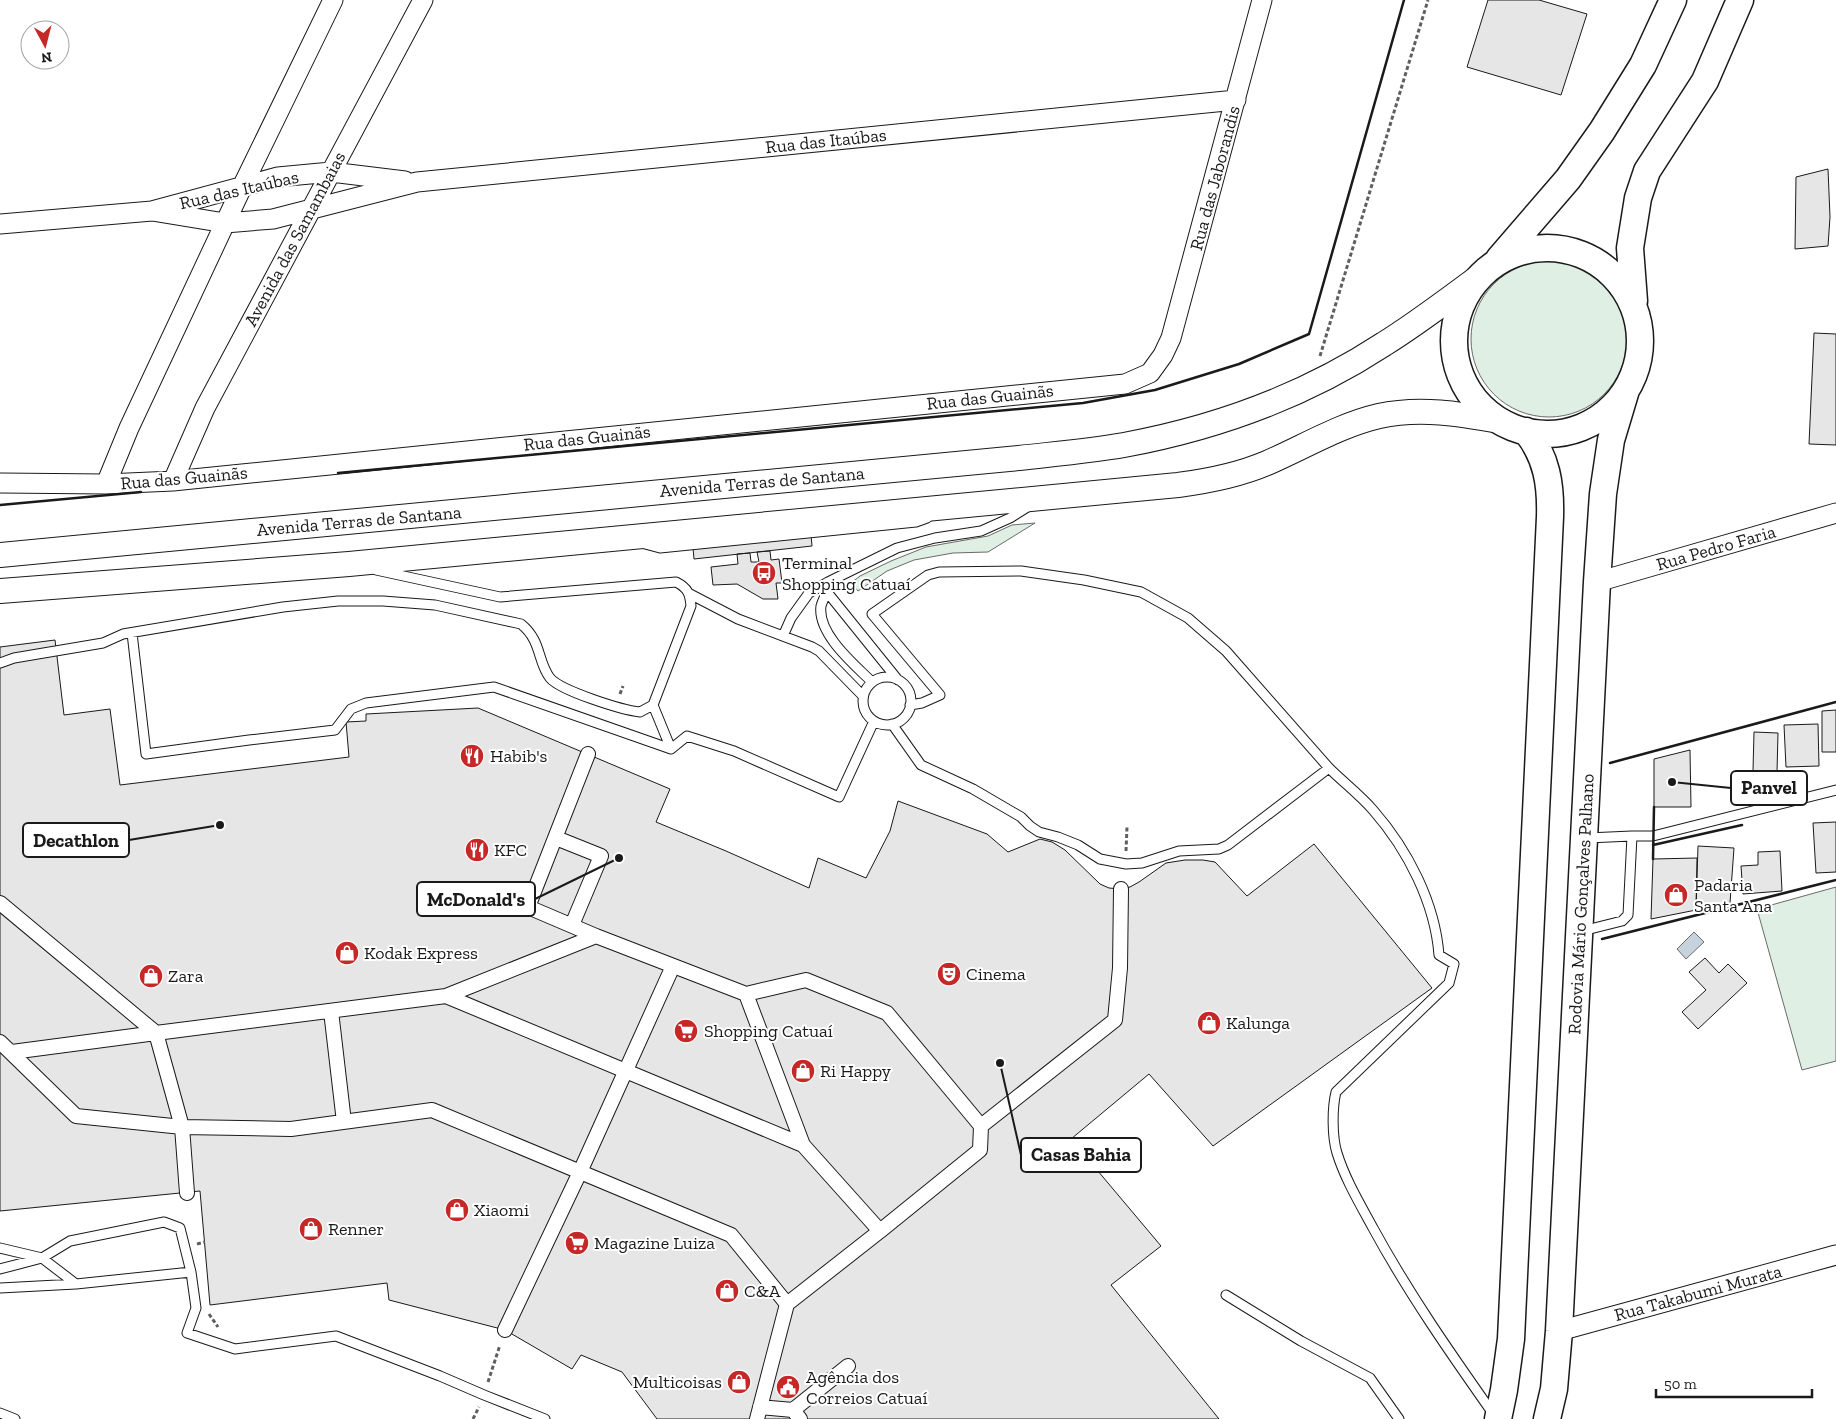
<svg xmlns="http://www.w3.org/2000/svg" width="1836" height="1419" font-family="'Zilla Slab',serif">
  <rect width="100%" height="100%" fill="#fff"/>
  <path fill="#e0efe3" stroke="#6a6a6a" d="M1471 339a78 78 0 1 1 156 0a78 78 0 1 1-156 0Z
    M1035 523 988 552 953 553 914 560 887 571 858 591 851 583 860 576 891 561 926 547 988 536 1012 525Z
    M1836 887V1061L1802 1070 1757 909Z"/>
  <path fill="#c6d2dc" stroke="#6a6a6a" d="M1694 932 1704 942 1686 959 1677 949Z"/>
  <path fill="#e6e6e6" stroke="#1a1a1a" d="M1488 0H1539L1587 14 1561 95 1467 67Z
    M1828 169 1830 217 1828 246 1795 249 1796 177Z
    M1814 333 1836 334V445L1809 444Z
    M811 535 812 546 694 559 693 548Z
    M770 551 771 560 779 559 782 583H776L778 599H763L737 584 713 585 711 567 738 564 737 554 750 553 751 562H759L757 552Z
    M55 640 64 715 110 709 120 785 349 757 346 722 366 721V714L478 708 670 789 656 822 726 851 809 888 818 858 866 878 890 831 898 801 987 834 1008 852 1040 839 1052 842 1065 850 1100 884 1109 888 1121 889 1130 887 1139 882 1166 863 1185 860H1203L1215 862 1247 896 1314 844 1432 988 1213 1146 1149 1074 1071 1139 1161 1246 1111 1285 1219 1419H657L622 1372 581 1355 572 1369 505 1330 389 1300 387 1283 210 1305 200 1191 0 1211V647Z
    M1836 710V752H1822V711Z
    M1818 724 1819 766 1786 767 1784 725Z
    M1754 732 1778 733 1777 772 1753 771Z
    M1690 750 1691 807H1654V759Z
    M1836 822V872L1816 873 1813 823Z
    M1698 846 1734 848 1730 903 1696 910Z
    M1780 851 1782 891 1743 894 1741 866 1758 865V852Z
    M1697 858 1696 910 1651 919 1653 859Z
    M1705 958 1719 973 1728 964 1747 983 1698 1029 1682 1012 1706 990 1689 972Z"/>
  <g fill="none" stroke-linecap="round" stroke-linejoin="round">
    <g stroke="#1a1a1a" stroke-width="11">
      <path id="service" d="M645 544 660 548 916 522 927 518
        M828 582 827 592 898 680
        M827 592C825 596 822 602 821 606 817 634 855 665 872 682
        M690 594 738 619 812 647 819 651 863 696
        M132 633 146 754 249 740 335 730 351 709 366 703 494 687 671 749 687 736 734 751 839 797 874 721
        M783 636 791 618 809 593 828 582 897 548 935 538 981 531 1010 518 1029 506
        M0 663 14 658 103 643 123 634 283 607 338 601H383L435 605 521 624C542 641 537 661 550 678 561 691 622 710 640 712L653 705 691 606C690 594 688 588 676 582L500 597 376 570
        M863 701a24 24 0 1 1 48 0a24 24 0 1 1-48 0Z
        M653 705 671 749
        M892 724 921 765 973 789 1021 817 1030 826 1039 832 1058 837 1078 845 1100 859 1126 864 1142 863 1179 851 1219 849 1228 845 1329 768 1226 651 1188 618 1141 592 1084 580 1021 571 939 572 928 575 872 614 940 695 922 703 910 705
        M1329 768C1343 782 1360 795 1373 810 1408 850 1435 903 1439 955L1454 964 1449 983 1336 1092C1332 1108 1332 1137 1337 1153 1345 1179 1360 1204 1373 1228 1409 1294 1451 1354 1494 1415
        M1587 838 1632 836H1653L1836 790
        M1582 931 1622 921 1628 915 1632 836
        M0 1248 42 1258 76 1284
        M0 1269 42 1258 70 1241 164 1222 180 1228 191 1272 196 1308 187 1333 235 1349 336 1336 440 1376 484 1395 545 1419
        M0 1288 76 1284 191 1272
        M1226 1295 1301 1341 1370 1378 1399 1419
        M0 1413 15 1419"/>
    </g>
    <g stroke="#1a1a1a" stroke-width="16">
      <path id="pedestrian" d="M588 754 528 907 596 936
        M556 838 601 856 572 925
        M0 903 156 1033 446 996 596 936 746 994 803 1145
        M746 994 806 980 887 1013 981 1126
        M331 1011 344 1122
        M0 1042 76 1116 182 1127 291 1129 432 1110 731 1235 787 1304 880 1231 803 1145 446 996
        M12 1052 156 1033 182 1127 187 1193
        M880 1231 980 1150 981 1126 1115 1020 1120 968 1121 889
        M505 1330 580 1172 673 966
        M760 1407 793 1410 800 1419
        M793 1410 848 1366
        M757 1419 787 1304"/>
    </g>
    <g stroke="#1a1a1a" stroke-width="21">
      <path id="minor" d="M152 211 225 223 273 219 417 182 1236 100
        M0 224 152 211 278 177 331 172 405 181
        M173 481 205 408 423 0
        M0 483 106 484 173 481 1125 384 1150 373 1163 355 1171 338 1262 0
        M106 484 129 428 242 187 333 0
        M1597 582 1836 513
        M1559 1331 1836 1255"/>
    </g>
    <g stroke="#1a1a1a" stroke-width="26">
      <path id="tertiary" d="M0 555 1019 458C1054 454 1090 451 1124 445 1216 428 1306 395 1384 344 1418 323 1450 298 1483 274
        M0 591 349 564 1178 485C1209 481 1239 475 1267 463 1304 447 1340 425 1379 416 1420 407 1460 414 1500 421"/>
    </g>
    <g stroke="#1a1a1a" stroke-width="29">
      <path id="secondary" d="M1454 341a93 93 0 1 1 186 0a93 93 0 1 1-186 0Z
        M1499 259 1568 179 1602 131 1643 65 1673 0
        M1634 301 1630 248 1638 198 1647 171 1705 81 1740 0
        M1498 1419 1504 1390 1511 1339 1550 517C1551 485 1547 457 1526 431
        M1547 1419 1554 1389 1559 1331 1597 582 1603 494 1611 440 1626 390"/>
    </g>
    <path stroke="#5f5f5f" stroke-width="3" stroke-dasharray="4 2.5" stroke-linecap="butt" d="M1320 356 1428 0
      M620 694 623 686
      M1126 851 1127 827
      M197 1244 205 1242
      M209 1314 218 1327
      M488 1382 500 1345
      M473 1419 479 1407"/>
    <use href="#service" stroke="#fff" stroke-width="9"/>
    <use href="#pedestrian" stroke="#fff" stroke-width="14"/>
    <use href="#minor" stroke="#fff" stroke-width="19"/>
    <use href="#tertiary" stroke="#fff" stroke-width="24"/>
    <use href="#secondary" stroke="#fff" stroke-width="26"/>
    <path stroke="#1a1a1a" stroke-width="2.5" d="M338 473 1083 403 1155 390 1239 364 1309 334 1404 0
      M0 505 141 492
      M1610 763 1836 702
      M1653 845 1742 825
      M1653 859 1654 807
      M1602 939 1836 880"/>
  </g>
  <defs>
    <g id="bus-disc" transform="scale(1.25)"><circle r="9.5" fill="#c62828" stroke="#fff"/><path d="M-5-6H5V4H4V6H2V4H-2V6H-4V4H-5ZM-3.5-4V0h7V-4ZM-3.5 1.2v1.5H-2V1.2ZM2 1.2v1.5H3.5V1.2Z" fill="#fff"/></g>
    <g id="restaurant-disc" transform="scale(1.25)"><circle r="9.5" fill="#c62828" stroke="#fff"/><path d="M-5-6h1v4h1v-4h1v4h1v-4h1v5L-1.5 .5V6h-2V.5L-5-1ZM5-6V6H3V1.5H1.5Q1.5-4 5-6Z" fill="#fff"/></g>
    <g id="shop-disc" transform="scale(1.25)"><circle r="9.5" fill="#c62828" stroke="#fff"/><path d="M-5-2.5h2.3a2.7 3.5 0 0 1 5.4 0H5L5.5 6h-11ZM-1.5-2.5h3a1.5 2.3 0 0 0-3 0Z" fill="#fff"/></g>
    <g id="theatre-disc" transform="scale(1.25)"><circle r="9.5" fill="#c62828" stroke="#fff"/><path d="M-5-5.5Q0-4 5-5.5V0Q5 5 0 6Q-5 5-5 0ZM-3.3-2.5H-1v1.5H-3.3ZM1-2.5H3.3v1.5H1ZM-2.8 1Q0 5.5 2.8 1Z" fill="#fff"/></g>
    <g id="supermarket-disc" transform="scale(1.25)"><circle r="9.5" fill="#c62828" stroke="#fff"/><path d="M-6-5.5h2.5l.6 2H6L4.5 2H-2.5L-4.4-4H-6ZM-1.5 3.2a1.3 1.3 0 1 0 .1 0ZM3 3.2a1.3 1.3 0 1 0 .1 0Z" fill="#fff"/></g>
    <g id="civic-disc" transform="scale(1.25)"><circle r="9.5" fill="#c62828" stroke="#fff"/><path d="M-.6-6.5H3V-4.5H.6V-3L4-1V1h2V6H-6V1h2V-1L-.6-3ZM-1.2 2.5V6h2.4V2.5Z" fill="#fff"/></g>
  </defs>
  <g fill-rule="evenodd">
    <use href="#bus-disc" x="764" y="573"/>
    <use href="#restaurant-disc" x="472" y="756"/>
    <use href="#restaurant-disc" x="477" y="850"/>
    <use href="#shop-disc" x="1676" y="895"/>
    <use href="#shop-disc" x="347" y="953"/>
    <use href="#theatre-disc" x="949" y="974"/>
    <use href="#shop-disc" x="151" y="976"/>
    <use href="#shop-disc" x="1209" y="1023"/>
    <use href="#supermarket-disc" x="686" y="1031"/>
    <use href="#shop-disc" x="803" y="1071"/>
    <use href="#shop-disc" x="457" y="1210"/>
    <use href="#shop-disc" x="311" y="1229"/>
    <use href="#supermarket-disc" x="577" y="1243"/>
    <use href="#shop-disc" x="727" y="1291"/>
    <use href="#shop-disc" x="739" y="1382"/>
    <use href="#civic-disc" x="788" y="1387"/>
  </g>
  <g text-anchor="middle" stroke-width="4" stroke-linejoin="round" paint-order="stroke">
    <g font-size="18" fill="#1a1a1a" stroke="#fff">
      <text transform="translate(826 141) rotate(-6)" y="6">Rua das Itaúbas</text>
      <text transform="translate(1215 178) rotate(-75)" y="6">Rua das Jaborandis</text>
      <text transform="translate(239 190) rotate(-13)" y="6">Rua das Itaúbas</text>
      <text transform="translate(295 239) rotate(-62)" y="6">Avenida das Samambaias</text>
      <text transform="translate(990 397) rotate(-6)" y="6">Rua das Guainãs</text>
      <text transform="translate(587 438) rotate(-6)" y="6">Rua das Guainãs</text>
      <text transform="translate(184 478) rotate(-5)" y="6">Rua das Guainãs</text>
      <text transform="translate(762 482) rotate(-5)" y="6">Avenida Terras de Santana</text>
      <text transform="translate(359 521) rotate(-5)" y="6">Avenida Terras de Santana</text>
      <text transform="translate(1716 548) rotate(-16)" y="6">Rua Pedro Faria</text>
      <text transform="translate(1581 904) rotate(-87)" y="6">Rodovia Mário Gonçalves Palhano</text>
      <text transform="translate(1698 1293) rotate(-15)" y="6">Rua Takabumi Murata</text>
    </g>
    <g font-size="18" fill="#1a1a1a" stroke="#fff" text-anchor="start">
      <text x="782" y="569">Terminal<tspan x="782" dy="21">Shopping Catuaí</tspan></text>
      <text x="490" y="762">Habib's</text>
      <text x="494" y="856">KFC</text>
      <text x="1694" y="891">Padaria<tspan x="1694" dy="21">Santa Ana</tspan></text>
      <text x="364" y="959">Kodak Express</text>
      <text x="966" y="980">Cinema</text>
      <text x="168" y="982">Zara</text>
      <text x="1226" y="1029">Kalunga</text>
      <text x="704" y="1037">Shopping Catuaí</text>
      <text x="820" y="1077">Ri Happy</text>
      <text x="474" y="1216">Xiaomi</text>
      <text x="328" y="1235">Renner</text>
      <text x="594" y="1249">Magazine Luiza</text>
      <text x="744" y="1297">C&amp;A</text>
      <text x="806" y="1383">Agência dos<tspan x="806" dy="21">Correios Catuaí</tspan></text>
      <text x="722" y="1388" text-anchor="end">Multicoisas</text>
    </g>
  </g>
  <path fill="none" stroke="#1a1a1a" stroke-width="2" d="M1672 782L1731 788M220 825L129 840M619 858L535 899M1000 1063L1021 1155"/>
  <g fill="#1a1a1a" stroke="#fff" stroke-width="2">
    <circle cx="1672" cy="782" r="5"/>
    <circle cx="220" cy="825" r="5"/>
    <circle cx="619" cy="858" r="5"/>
    <circle cx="1000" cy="1063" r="5"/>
  </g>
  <g fill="#fff" stroke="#1a1a1a" stroke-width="2">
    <rect x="1731" y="771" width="76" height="34" rx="5"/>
    <rect x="23" y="823" width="106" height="34" rx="5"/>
    <rect x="417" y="882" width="118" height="34" rx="5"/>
    <rect x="1021" y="1138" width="120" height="34" rx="5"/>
  </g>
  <g font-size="19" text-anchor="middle" font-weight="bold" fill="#1a1a1a">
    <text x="1769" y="794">Panvel</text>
    <text x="76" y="847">Decathlon</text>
    <text x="476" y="906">McDonald's</text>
    <text x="1081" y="1161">Casas Bahia</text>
  </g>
  <g transform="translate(45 45) rotate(173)"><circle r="24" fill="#ffffff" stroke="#a3a3a3"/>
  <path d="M0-4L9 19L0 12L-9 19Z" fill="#c62828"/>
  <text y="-8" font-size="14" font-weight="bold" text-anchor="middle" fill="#1a1a1a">N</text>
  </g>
  <path d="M1656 1389v8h156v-8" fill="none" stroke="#1a1a1a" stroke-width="2.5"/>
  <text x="1664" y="1389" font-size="15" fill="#1a1a1a" stroke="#ffffff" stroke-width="4" paint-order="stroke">50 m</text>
</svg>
